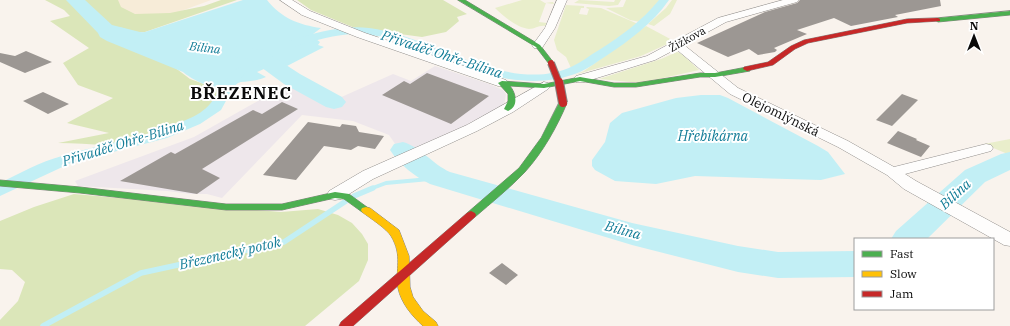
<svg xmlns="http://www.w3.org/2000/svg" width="1010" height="326" font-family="'IBM Plex Serif',serif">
  <rect width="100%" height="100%" fill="#f9f3ed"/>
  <path fill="#eee7eb" d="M435 66 489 84 503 90 506 94 504 106 462 129 413 150 412 147 400 151 389 135 353 121 302 115 222 198 207 194H191L167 191 78 186 75 181 194 137 288 84 330 104 337 99 393 74 411 81Z"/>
  <path fill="#f7ecd8" d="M87 0H211L122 33Z"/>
  <path fill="#e9eecb" d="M522 0H540L545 3 553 2 554 4 546 3 539 22 547 23 545 26C539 25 535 29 529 29 517 28 503 16 495 8Z
    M579 0 614 2 615 0H621L618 5 609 6 574 3Z
    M626 0H660L654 8 640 22 630 20 606 8 623 7Z
    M672 0H677L670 14 654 26 648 24 666 8Z
    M566 5 584 6V8H581L579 14 587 15 589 9 586 8 587 7 601 8 638 24 579 65 571 68 566 57 557 50 554 40Z
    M646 26 674 41 641 56 574 75 584 71Z
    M677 52 682 54 699 70 641 83 599 79 661 59Z
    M1010 139V155L984 144Z"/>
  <path fill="#dbe6b9" d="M45 0H118L121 7 135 14 170 13 204 6 221 0H237L145 32H128L190 79 204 84 224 89C221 95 218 102 213 107 199 120 142 142 123 144 102 146 79 143 58 143L109 133 67 123 113 98 78 85 63 63 89 48 50 21 70 16 64 10Z
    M297 0H443L467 14 457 17 459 21 446 32 422 37 355 28 311 10Z
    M74 194 281 212 318 209 338 215 352 223 362 234 368 244V260L359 281 305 326H0V320L18 301 25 282 12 270 0 269V221L34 207Z"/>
  <path fill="#c2eff5" d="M243 0H267C281 18 299 25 321 28L313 34V37L320 42 318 45 324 47 287 66 264 54 256 57 275 73 264 69 257 72 266 77C257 81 250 81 241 82 237 83 234 86 230 88 217 92 192 80 183 72L107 41 100 37 98 33 115 27 124 28 128 32 134 33 145 32Z
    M701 95H720L728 98 818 146 828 152 845 174 821 180 695 176 656 184 615 181 595 170 592 166V160L605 142 610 123 622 113 676 98Z"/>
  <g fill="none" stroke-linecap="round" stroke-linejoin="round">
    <path stroke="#c2eff5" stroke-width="4" d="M370 189 386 183 440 178"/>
    <path stroke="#c2eff5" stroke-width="5.5" d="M354 196 373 188
      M43 326 141 273 284 242 346 201"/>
    <path fill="#c2eff5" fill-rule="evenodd" d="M659 0H669C652 24 630 40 606 56 598 61 589 68 580 72 529 93 477 73 428 54 410 46 390 37 370 35 344 31 318 40 293 47L289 45 287 43 289 41C315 33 342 25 369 28 432 35 509 97 573 66 582 62 590 55 599 50 621 36 642 21 659 0Z
      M241 67 245 68 247 71 233 88 221 110 200 124 167 138 71 163 0 196V183C20 173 40 162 62 156 104 143 148 138 188 119 196 116 205 110 210 104 219 94 227 71 241 67Z"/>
    <path fill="#c2eff5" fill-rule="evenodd" d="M66 0H85L112 25 148 34 151 38 148 42 141 44 98 33Z
      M223 44 263 50 300 74 342 97 346 102 342 107 334 109 326 107 284 84 250 59 216 54 213 50 216 46Z
      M403 142C421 147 432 164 450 172L632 223 738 246 778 252 855 251V277L778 278 738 272 632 245 430 184C415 177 399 164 390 150L394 144Z
      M1010 152V170L985 182 927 239H891L896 231 965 170 1001 154Z"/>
  </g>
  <path fill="#9c9793" d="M800 0H940L941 6 895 15 898 17 851 26 834 18 797 30 807 34 774 48 777 50 775 52 758 55 749 49 728 57 697 43 765 12 797 3Z
    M26 51 52 62 25 73 0 62V53L15 56Z
    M427 73 489 96 451 124 382 95 404 81 410 84Z
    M43 92 69 104 48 114 23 101Z
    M902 94 918 100 892 126 876 120Z
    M282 102 298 109 202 169 220 178 197 194 120 181 171 152 175 154 253 110 262 114Z
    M308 122 340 127 342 124 356 126 359 132 384 136 375 149 358 146 351 150 324 146 296 180 263 175Z
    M898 131 917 139 916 140 930 146 921 157 887 143Z
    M502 263 518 275 506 285 489 273Z"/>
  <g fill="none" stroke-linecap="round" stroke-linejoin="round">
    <g stroke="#928f8c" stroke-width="1">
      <path id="street" d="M280 0H292L310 11 365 33 506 80 508 83 506 86H498L357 37 302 15Z
        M557 0H567L555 28 542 48H534L532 46 545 28Z
        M783 0H799L797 2 726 22 684 45 738 88 848 141 894 167 986 144 991 145 993 148 991 151 905 174 916 181 1010 232V246L1004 245 904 189 887 175 838 147 730 94 676 49 655 60 584 82H576L574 79 576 76 647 56 718 18Z
        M544 82 548 83 550 86 548 89 513 112 477 131 373 179 341 199 335 200 329 199 327 195 329 191 363 171 467 125Z"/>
    </g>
    <g stroke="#888683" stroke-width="1">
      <path id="fast" d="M458 0H465L540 45 554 63 551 65 549 64 536 47Z
        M1010 11V15L938 22 935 20 938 18Z
        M747 67H750V71L715 77H700L636 87H614L580 81 544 88 510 86C516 93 519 107 508 111L504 109 508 101V94L498 83 502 81 544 84 580 77 614 83H636L700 73H715Z
        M560 101H566L567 103C557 127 543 152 525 172 510 188 491 203 475 217H467L466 215 467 213 519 168 541 138Z
        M0 180 80 187 226 204H282L335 192 349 194 371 210 370 212H362L344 199 335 198 282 210H226L80 193 0 186Z"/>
    </g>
    <g stroke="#888683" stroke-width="1">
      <path id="slow" d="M366 207 370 208 399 230 409 256 410 287 413 297 423 311 436 322 438 326H423C412 316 401 303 398 288 395 269 403 256 391 236 387 229 370 218 362 212L361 210 362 208Z"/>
    </g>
    <g stroke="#888683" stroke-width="1">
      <path id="jam" d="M938 18 940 19V21L907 23 808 43 795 49 773 65 747 71 743 69 744 67 768 62 791 46 804 40 907 19Z
        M471 211 475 213 476 215 475 217 353 326H339L341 322 467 213Z"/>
    </g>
    <use href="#street" fill="#fefdfc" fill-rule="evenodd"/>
    <use href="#fast" fill="#4caf50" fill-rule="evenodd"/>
    <use href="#slow" fill="#ffc107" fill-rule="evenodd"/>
    <use href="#jam" fill="#c62828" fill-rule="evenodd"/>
    <g stroke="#888683" stroke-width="8" stroke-linecap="butt">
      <path id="jam-bridge-far1" d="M551 63 559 83"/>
    </g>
    <g stroke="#888683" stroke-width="10" stroke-linecap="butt">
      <path id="jam-bridge" d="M559 82 563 103"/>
    </g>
    <use href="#jam-bridge-far1" stroke="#c62828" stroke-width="6"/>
    <use href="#jam-bridge" stroke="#c62828" stroke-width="8"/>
  </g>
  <g text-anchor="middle" stroke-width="4" stroke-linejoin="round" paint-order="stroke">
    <g font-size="11" fill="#0a0a0a" stroke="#fff">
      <text transform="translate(687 39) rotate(-29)" y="4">Žižkova</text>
    </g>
    <g font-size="12" font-style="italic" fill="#117c97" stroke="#fff">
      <text transform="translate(205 48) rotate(7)" y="4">Bílina</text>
    </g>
    <g font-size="13" fill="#0a0a0a" stroke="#fff">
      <text transform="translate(781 114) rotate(26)" y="5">Olejomlýnská</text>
    </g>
    <g font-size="14" font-style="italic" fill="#117c97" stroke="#fff">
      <text transform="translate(442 54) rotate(18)" y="5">Přivaděč Ohře-Bílina</text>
      <text x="713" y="141">Hřebíkárna</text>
      <text transform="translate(123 143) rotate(-17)" y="5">Přivaděč Ohře-Bílina</text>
      <text transform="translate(955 194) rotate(-43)" y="5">Bílina</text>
      <text transform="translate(623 230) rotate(15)" y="5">Bílina</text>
      <text transform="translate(230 253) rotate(-13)" y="5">Březenecký potok</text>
    </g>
    <g font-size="17" font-weight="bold" letter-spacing="1" fill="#0a0a0a" stroke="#fff">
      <text x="241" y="99">BŘEZENEC</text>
    </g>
  </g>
  <rect x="854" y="238" width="140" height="72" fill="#ffffff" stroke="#9d9d9d"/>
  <rect x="862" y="251" width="20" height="6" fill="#4caf50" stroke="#9d9d9d"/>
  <text x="890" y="258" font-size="12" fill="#0a0a0a">Fast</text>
  <rect x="862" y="271" width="20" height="6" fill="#ffc107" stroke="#9d9d9d"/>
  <text x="890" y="278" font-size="12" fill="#0a0a0a">Slow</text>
  <rect x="862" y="291" width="20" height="6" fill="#c62828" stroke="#9d9d9d"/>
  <text x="890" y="298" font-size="12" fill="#0a0a0a">Jam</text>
  <g transform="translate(974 36)" stroke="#ffffff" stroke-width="3" paint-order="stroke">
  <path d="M0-3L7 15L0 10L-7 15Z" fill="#0a0a0a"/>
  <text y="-6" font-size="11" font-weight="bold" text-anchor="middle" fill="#0a0a0a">N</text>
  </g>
</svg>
